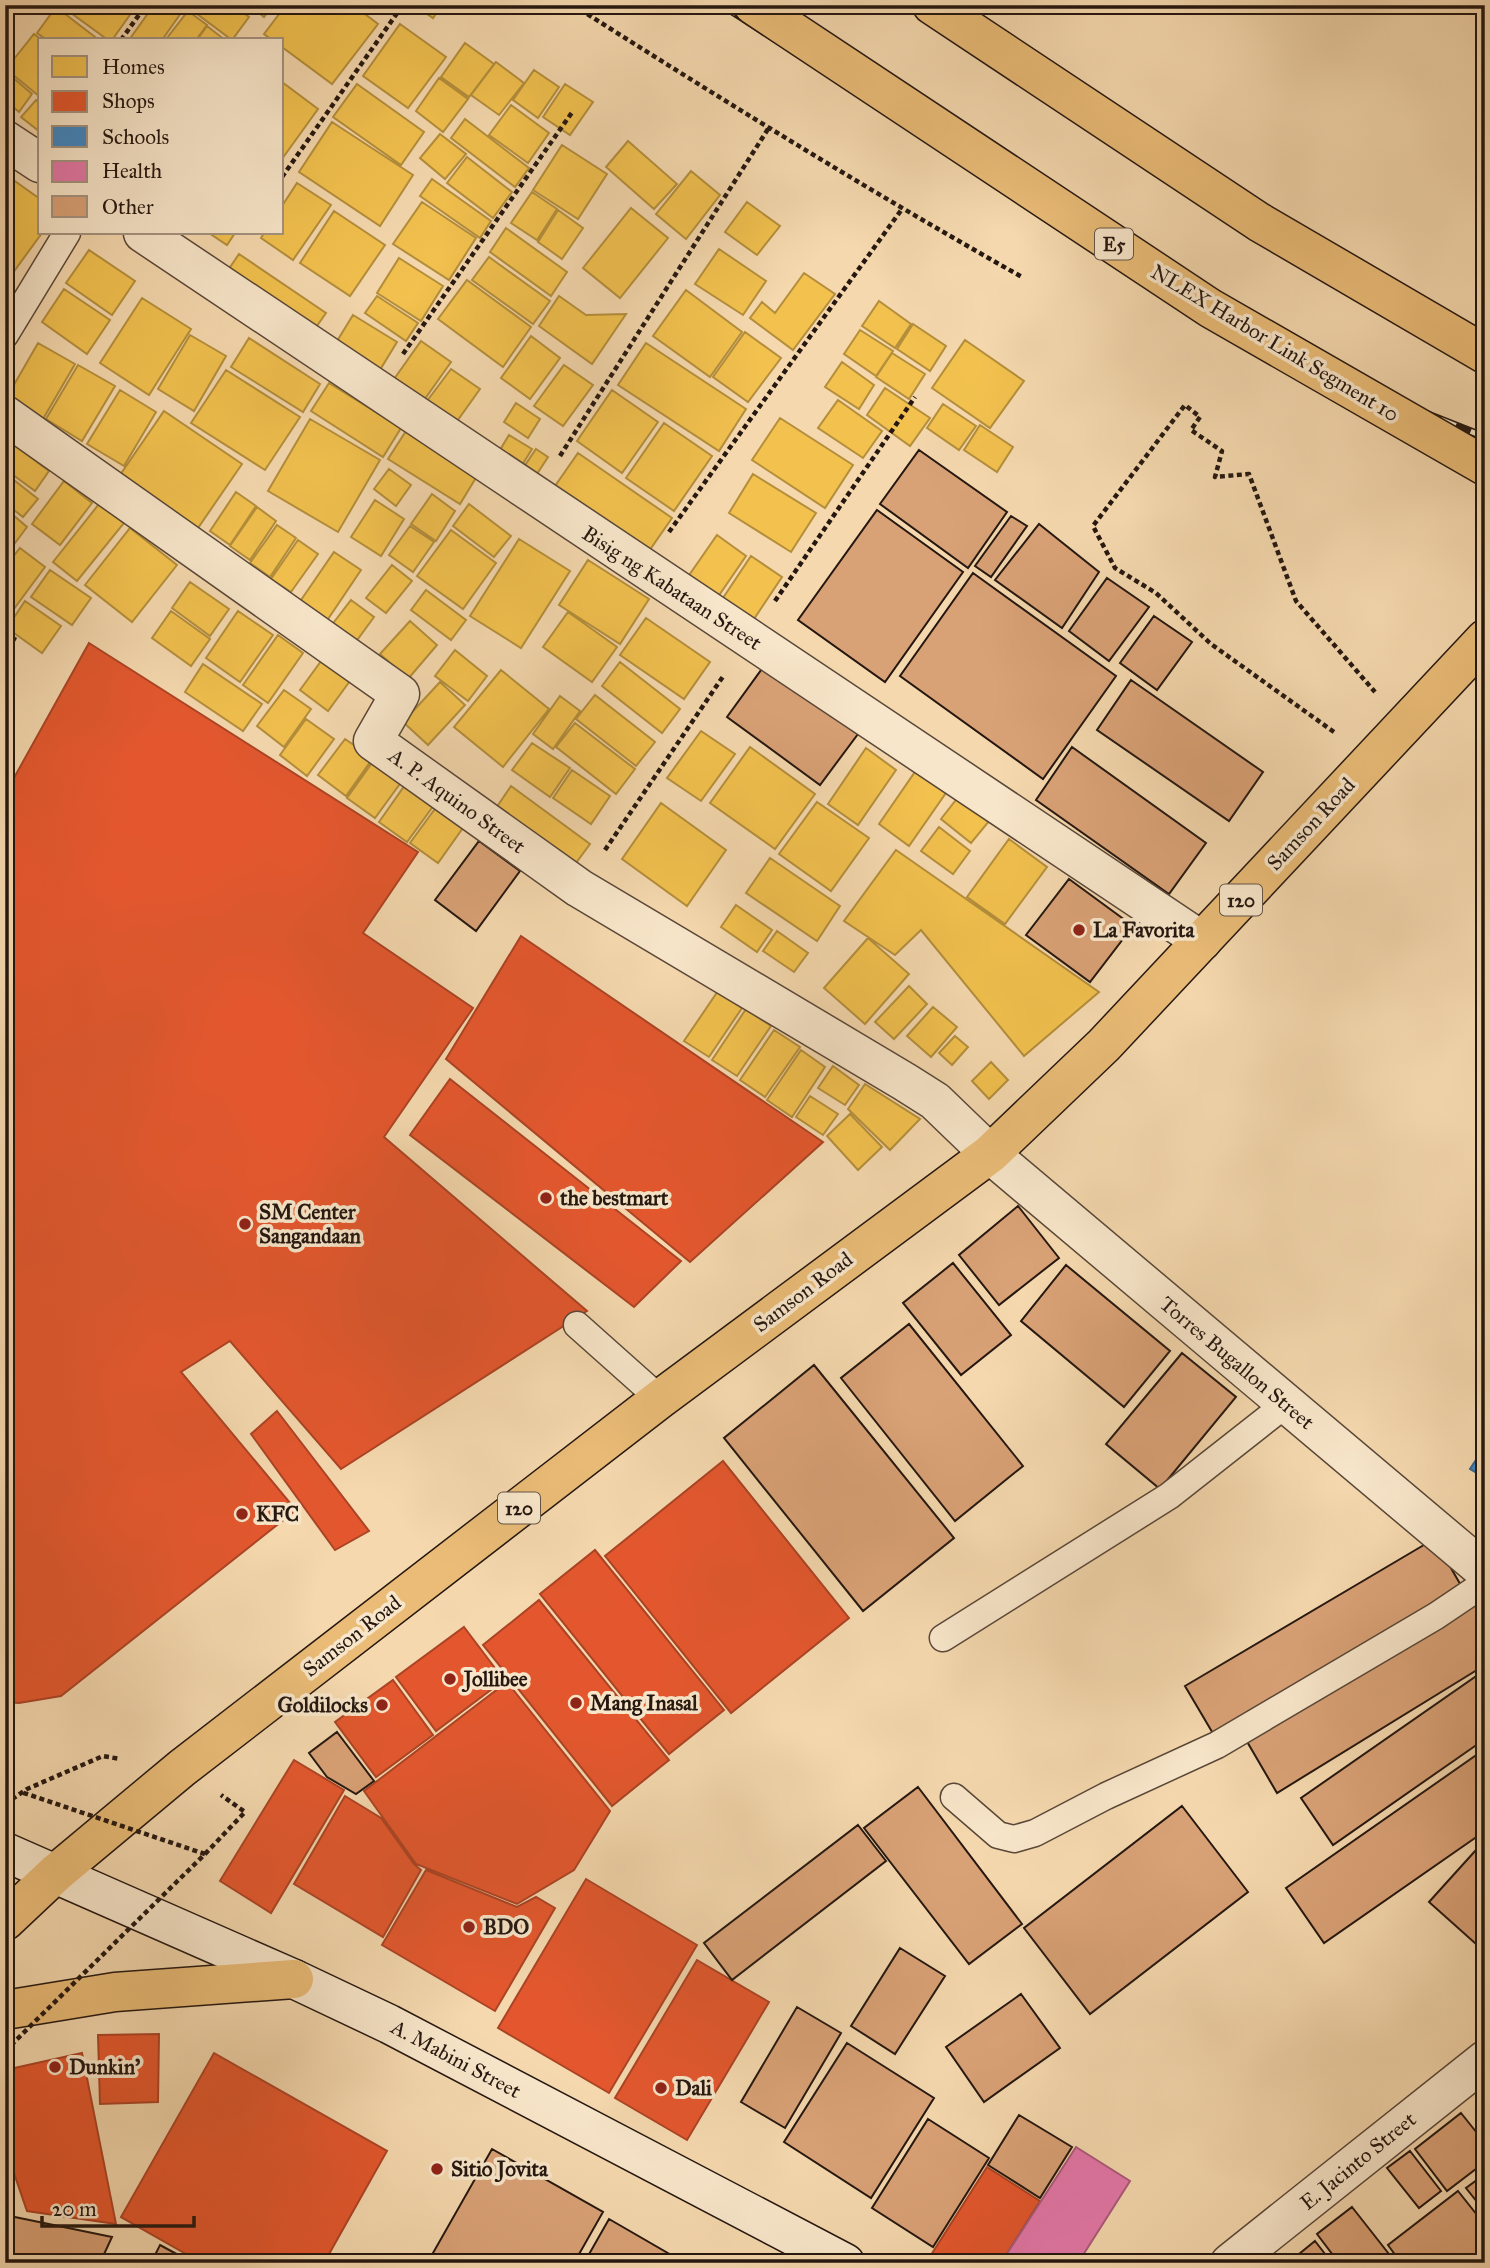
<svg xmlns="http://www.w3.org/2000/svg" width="1490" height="2268" font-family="'IM FELL Great Primer',serif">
  <rect width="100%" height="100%" fill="#f5d8ae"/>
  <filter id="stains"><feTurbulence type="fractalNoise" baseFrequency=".00286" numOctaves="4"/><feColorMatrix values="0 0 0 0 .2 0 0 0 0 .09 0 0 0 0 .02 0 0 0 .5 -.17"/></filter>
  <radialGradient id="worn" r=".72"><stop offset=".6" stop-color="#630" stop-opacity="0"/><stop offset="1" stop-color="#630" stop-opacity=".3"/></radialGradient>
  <path fill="#f2c14e" stroke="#b48e3b" stroke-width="2" d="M60 5H137L112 40H108Z
    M154 5H170L181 13 162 40H129Z
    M185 5H233L249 17 232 40Z
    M249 5H273L264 17Z
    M286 5H353L378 24 332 84 282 47V40H272L264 34Z
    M414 5H442L433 18Z
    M56 7 99 40H47L37 33Z
    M188 11 207 25 196 40H170L167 38Z
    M400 24 446 57 408 108 363 76Z
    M207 26 225 40H197Z
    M34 34 42 40 40 97 6 69Z
    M465 43 494 64 469 97 441 77Z
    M496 62 524 83 499 115 471 95Z
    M534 70 559 87 538 118 513 100Z
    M11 76 32 94 19 112 5 100V84Z
    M439 78 468 99 443 132 416 111Z
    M282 82 318 109 282 159Z
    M357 84 424 132 401 165 333 117Z
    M565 84 593 102 570 135 543 117Z
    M36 100 40 103V132L21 117Z
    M511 105 549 133 528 163 489 135Z
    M465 119 529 168 515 187 451 138Z
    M332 122 413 175 380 226 299 172Z
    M440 134 466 154 445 179 420 158Z
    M628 141 677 184 654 209 606 167Z
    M562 145 607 174 578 219 533 190Z
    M467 157 512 192 493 218 447 183Z
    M691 171 720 195 686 239 656 214Z
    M5 174 40 199V233H42L15 270 5 263Z
    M432 179 491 221 480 238 420 196Z
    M297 183 331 205 293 260 261 238 264 233H282V206Z
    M532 192 557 209 537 240 511 223Z
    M422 202 476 238 449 280 393 244Z
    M747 202 780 226 757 255 725 232Z
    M631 208 668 238 620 298 583 268Z
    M558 210 583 228 562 259 538 242Z
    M334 211 385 245 350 296 300 263Z
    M506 228 567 272 551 296 490 252Z
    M209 233H235L227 245Z
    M719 249 766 281 743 315 695 284Z
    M89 250 135 281 112 315 66 283Z
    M239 254 326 313 298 353 211 295Z
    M489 257 550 301 533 324 472 280Z
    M399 258 443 286 421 321 377 293Z
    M804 273 835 294 793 350 750 318 762 302 775 313Z
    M467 280 531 327 503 367 438 319Z
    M64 289 110 320 87 354 42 322Z
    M686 290 742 332 710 377 653 336Z
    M377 296 418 323 406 341 365 313Z
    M559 296 586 315 626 314 592 364 539 326Z
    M142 298 191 329 149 395 100 363Z
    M879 301 911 324 895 348 862 326Z
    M353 315 397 342 375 378 331 351Z
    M913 324 946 346 930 371 897 349Z
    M860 330 893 351 876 376 844 354Z
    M745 332 781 358 748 402 713 377Z
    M190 335 226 356 194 411 158 389Z
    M531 336 560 358 530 399 501 378Z
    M249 338 320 384 303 412 231 367Z
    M965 340 1024 381 990 428 932 388Z
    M421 341 451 362 417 410 387 389Z
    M38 343 75 364 43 419 7 397Z
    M646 343 746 409 719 451 618 385Z
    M892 353 925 374 909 399 876 377Z
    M842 362 874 385 859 409 825 387Z
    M78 365 115 386 82 441 46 419Z
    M564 365 593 385 563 426 534 406Z
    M451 369 480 389 450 431 421 409Z
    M226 370 300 417 265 470 191 423Z
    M329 383 401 428 383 457 311 411Z
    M885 388 930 418 910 446 867 415Z
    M120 390 156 412 124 466 87 444Z
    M612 390 658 422 622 473 577 441Z
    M838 400 882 431 863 458 818 428Z
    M516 403 540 419 528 438 504 422Z
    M943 404 976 426 959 450 927 428Z
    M164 411 242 464 198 528 120 475Z
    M780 418 853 465 825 508 752 460Z
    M310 419 380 460 338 532 268 491Z
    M664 423 712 456 674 511 626 478Z
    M980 425 1013 447 997 472 964 450Z
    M406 431 477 476 460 504 388 459Z
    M509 435 532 449 509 486 486 473Z
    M6 439 49 471 35 491 5 469Z
    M536 449 548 457 524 494 511 486Z
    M578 453 672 518 633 574 539 509Z
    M389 469 411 485 396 506 374 489Z
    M5 473 38 499 23 517 5 503Z
    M753 474 816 513 791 552 729 513Z
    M64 481 92 503 60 545 32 524Z
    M236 492 256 506 230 545 210 531Z
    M432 494 455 511 436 541 411 524Z
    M375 500 404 519 381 556 351 537Z
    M99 504 124 523 77 581 53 562Z
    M469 504 511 536 494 557 453 526Z
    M257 507 276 521 250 560 230 546Z
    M5 508 27 527 15 543 5 534Z
    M277 525 296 538 270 577 250 563Z
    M410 526 434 542 413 572 389 555Z
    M130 528 177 565 132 622 85 585Z
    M451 530 496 563 463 609 417 576Z
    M717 535 746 556 713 604 683 584Z
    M519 539 570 571 521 648 470 616Z
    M298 540 318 554 291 592 271 579Z
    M20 548 45 567 5 621V567Z
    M334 552 361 570 326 622 299 603Z
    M751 556 782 577 748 628 717 607Z
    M588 560 649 599 620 644 559 605Z
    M392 565 412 581 386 613 366 598Z
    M50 570 91 598 72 625 31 597Z
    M190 582 229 609 210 636 172 608Z
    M426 590 466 620 451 640 411 610Z
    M351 600 374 617 355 643 331 626Z
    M25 601 61 626 42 653 7 628Z
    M171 611 210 639 191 666 152 638Z
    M238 611 273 635 240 682 206 658Z
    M568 612 617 647 592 682 543 647Z
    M646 618 710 662 684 699 620 655Z
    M410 621 437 645 408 679 380 654Z
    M278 635 303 653 268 703 243 685Z
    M455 650 487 676 468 701 435 676Z
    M327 653 355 674 328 711 300 690Z
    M620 662 680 709 662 733 602 686Z
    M203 664 262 704 243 731 185 692Z
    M501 670 549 709 503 767 454 727Z
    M440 682 465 705 428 745 403 722Z
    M284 690 311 709 284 747 257 726Z
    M595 695 655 742 636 766 576 719Z
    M560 696 580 711 553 749 533 734Z
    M306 719 334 739 307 776 280 755Z
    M575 723 635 769 616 794 556 747Z
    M701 731 735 754 701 801 667 778Z
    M345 739 373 758 346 796 318 775Z
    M532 743 570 768 550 797 512 770Z
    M750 747 815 794 775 849 710 803Z
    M866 748 896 770 858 825 828 804Z
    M374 760 402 781 375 818 347 798Z
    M917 769 948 790 909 846 879 824Z
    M572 770 610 796 591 824 553 798Z
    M405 785 434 805 407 842 379 822Z
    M511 786 590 844 570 871 492 814Z
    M959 796 990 820 971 843 941 819Z
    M817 802 869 838 831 891 779 854Z
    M661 803 726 850 687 906 622 859Z
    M437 806 465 825 438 863 410 843Z
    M939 827 970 851 953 874 921 851Z
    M1009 839 1047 867 1005 924 967 897Z
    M896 850 1099 992 1024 1056 921 930 895 955 844 921Z
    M770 858 840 906 817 941 746 893Z
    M736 905 772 930 757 952 721 927Z
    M777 931 808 953 794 972 763 951Z
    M868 938 909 974 865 1024 824 988Z
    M909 986 927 1004 894 1039 875 1022Z
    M718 991 742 1008 709 1057 684 1041Z
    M933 1007 957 1027 931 1057 907 1036Z
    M746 1009 771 1026 737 1076 712 1060Z
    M774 1030 800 1047 765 1097 740 1080Z
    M955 1036 968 1047 952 1065 939 1053Z
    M801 1050 825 1067 792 1117 767 1100Z
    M991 1062 1008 1080 989 1099 972 1081Z
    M833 1066 859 1085 845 1105 818 1088Z
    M865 1084 920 1119 890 1150 848 1109Z
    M810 1096 838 1114 823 1135 796 1117Z
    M850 1114 882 1147 858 1170 827 1136Z"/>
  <path fill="#e4572e" stroke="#ab4425" stroke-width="2" d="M89 643 418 852 363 933 473 1008 384 1137 587 1311 341 1469 230 1341 181 1372 296 1510 61 1696 19 1703 5 1702V794Z
    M521 936 823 1142 690 1262 446 1059Z
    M450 1079 681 1261 634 1307 410 1135Z
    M277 1411 369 1531 335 1550 251 1434Z
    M723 1461 849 1618 731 1713 605 1556Z
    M595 1550 724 1710 669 1754 540 1594Z
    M539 1600 669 1760 612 1806 483 1645Z
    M464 1627 504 1680 436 1731 396 1677Z
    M393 1680 433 1735 376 1777 335 1722Z
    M507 1682 610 1811 574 1870 517 1904 416 1864 364 1791Z
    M294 1760 344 1790 271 1913 220 1881Z
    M345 1796 381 1818 414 1864 421 1870 383 1937 294 1884Z
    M426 1870 517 1907 536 1897 555 1908 495 2011 382 1945Z
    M586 1879 697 1945 609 2093 498 2028Z
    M697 1960 769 2002 687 2140 615 2098Z
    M159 2034 158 2102 100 2104 98 2035Z
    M82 2053 116 2224 27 2211 5 2147V2070Z
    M214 2053 387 2151 324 2263H202L121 2217Z
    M987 2167 1040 2201 1001 2263H943L931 2255Z"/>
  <path fill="#3f88c5" stroke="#37668f" stroke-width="2" d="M1485 1446V1478L1470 1469Z"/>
  <path fill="#e377a8" stroke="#aa5a7a" stroke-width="2" d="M1076 2147 1130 2181 1078 2263H1001Z"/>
  <path fill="#d9a176" stroke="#251710" stroke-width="2" d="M919 450 1007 512 968 568 880 504Z
    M877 510 963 572 885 682 798 620Z
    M1011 516 1027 526 991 577 975 566Z
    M1039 524 1099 572 1062 628 995 580Z
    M973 573 1116 676 1043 779 900 676Z
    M1107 578 1149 607 1109 661 1069 631Z
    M1154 616 1192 642 1157 690 1120 663Z
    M764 666 858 734 820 785 727 717Z
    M1131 680 1263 772 1229 821 1097 730Z
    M1072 747 1206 843 1169 894 1036 800Z
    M479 841 520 871 476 931 435 900Z
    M1069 879 1133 926 1090 982 1026 935Z
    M1018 1206 1059 1258 999 1305 959 1255Z
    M953 1263 1011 1335 961 1375 903 1303Z
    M1066 1265 1170 1351 1124 1407 1021 1321Z
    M909 1324 1023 1466 955 1521 841 1378Z
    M1182 1353 1236 1397 1160 1489 1106 1444Z
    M814 1365 954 1538 863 1611 724 1438Z
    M1434 1539 1466 1594 1218 1742 1185 1686Z
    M1473 1595 1485 1614V1665L1277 1793 1242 1733Z
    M1485 1670V1739L1333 1845 1301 1798Z
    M337 1732 374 1781 356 1794 327 1777 309 1753Z
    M1485 1749V1831L1324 1943 1286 1888Z
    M918 1787 1022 1924 969 1964 864 1828Z
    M1182 1806 1248 1892 1090 2014 1024 1928Z
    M858 1825 886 1861 732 1980 704 1943Z
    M1476 1850 1485 1858V1952L1429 1902Z
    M900 1948 945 1976 895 2054 851 2026Z
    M1021 1994 1060 2048 984 2102 946 2047Z
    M797 2007 841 2033 785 2128 741 2102Z
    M847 2043 934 2098 871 2198 784 2142Z
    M1461 2113 1485 2143V2162L1447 2191 1415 2149Z
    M1019 2115 1072 2147 1040 2198 988 2165Z
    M928 2119 989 2158 933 2247 872 2208Z
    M492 2149 603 2212 574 2263H435L429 2260Z
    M1410 2151 1441 2191 1419 2208 1387 2168Z
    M1485 2174V2212L1466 2188Z
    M1458 2191 1485 2225V2248L1466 2263H1401L1388 2245Z
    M1352 2207 1396 2263H1339L1317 2234Z
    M5 2215 112 2237 100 2263H5Z
    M609 2219 685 2263H584Z
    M1315 2241 1332 2263H1288Z
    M160 2245 193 2263H151Z"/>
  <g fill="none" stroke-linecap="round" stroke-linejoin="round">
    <g stroke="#594738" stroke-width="29">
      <path id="service" d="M5 335 67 233
        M577 1325 660 1399
        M943 1638 1169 1496 1286 1404
        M954 1797 998 1835 1014 1839 1035 1833 1106 1796 1217 1745 1436 1616 1485 1583"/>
    </g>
    <g stroke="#594738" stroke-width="41">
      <path id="minor" d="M5 140 40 163
        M143 233 1202 941
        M5 415 400 694 373 741 579 888 905 1082 935 1101 990 1154
        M1230 2263 1485 2060"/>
    </g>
    <g stroke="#594738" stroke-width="41">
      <path id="tertiary" d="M990 1154 1485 1571"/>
    </g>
    <g stroke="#251710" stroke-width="41">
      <path id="secondary" d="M5 1852 294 1979 389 2024 845 2263"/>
    </g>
    <g stroke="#251710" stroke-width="41">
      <path id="trunk" d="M5 1921 56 1873 182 1768 660 1399 990 1154 1104 1045 1485 639
        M5 2010 115 1992 294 1979"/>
    </g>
    <g stroke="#251710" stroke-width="41">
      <path id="motorway" d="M932 5 1259 222 1485 354"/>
    </g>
    <path stroke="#251710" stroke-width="4.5" stroke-dasharray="5 3.5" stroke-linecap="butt" d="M573 5C721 99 869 191 1022 277
      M121 40 146 5
      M282 177 400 9
      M403 354 573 111
      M560 456 768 129
      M669 532 902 209
      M775 601 915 397
      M5 634 16 640
      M1334 732 1211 644 1156 593 1115 568 1093 526 1185 405 1200 417 1191 430 1222 451 1215 477 1249 474 1296 601 1375 692
      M605 850 724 675
      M5 1804 27 1789 103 1756 120 1759
      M205 1854 245 1812 221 1795"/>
    <use href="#service" stroke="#f8e6ca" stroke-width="26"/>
    <use href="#minor" stroke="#f8e6ca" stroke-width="38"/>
    <use href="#tertiary" stroke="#f8e6ca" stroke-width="38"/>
    <use href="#secondary" stroke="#f8e6ca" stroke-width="38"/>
    <use href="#trunk" stroke="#eabc77" stroke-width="38"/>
    <use href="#motorway" stroke="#eabc77" stroke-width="38"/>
    <g stroke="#251710" stroke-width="8">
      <path id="rail" d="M722 5 1199 310 1271 347 1343 381 1485 437"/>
    </g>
    <use href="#rail" stroke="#f8e6ca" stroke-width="5" stroke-dasharray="16" stroke-linecap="butt"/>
    <g stroke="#251710" stroke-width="41" stroke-linecap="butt">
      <path id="motorway-bridge" d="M753 5 1210 308 1485 466"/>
    </g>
    <path stroke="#251710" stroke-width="4.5" stroke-dasharray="5 3.5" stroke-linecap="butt" d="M5 2051 205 1854 21 1792"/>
    <use href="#motorway-bridge" stroke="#eabc77" stroke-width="38"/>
  </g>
  <g fill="#8f2418" stroke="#f8e6ca" stroke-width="2.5">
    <circle cx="1079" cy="930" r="7"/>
    <circle cx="546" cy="1198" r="7"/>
    <circle cx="245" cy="1224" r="7"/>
    <circle cx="242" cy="1514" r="7"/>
    <circle cx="450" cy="1679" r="7"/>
    <circle cx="576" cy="1703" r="7"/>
    <circle cx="382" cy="1705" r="7"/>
    <circle cx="469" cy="1927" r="7"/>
    <circle cx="55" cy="2067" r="7"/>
    <circle cx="661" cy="2088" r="7"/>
    <circle cx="437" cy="2169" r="7"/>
  </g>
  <g text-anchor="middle" stroke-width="7" stroke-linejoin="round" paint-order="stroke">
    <g fill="#f8e6ca" stroke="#645548" stroke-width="2">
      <rect x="1095" y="228.5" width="38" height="31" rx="5"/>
      <rect x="1220" y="884.5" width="42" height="31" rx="5"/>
      <rect x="498" y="1492.5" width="42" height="31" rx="5"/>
    </g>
    <g font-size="19" font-weight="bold" fill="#251710">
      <text x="1114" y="251">E5</text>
      <text x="1241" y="907">120</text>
      <text x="519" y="1515">120</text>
    </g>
    <g font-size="21" fill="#251710" stroke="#f8e6ca">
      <text transform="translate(1275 343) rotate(31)" y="7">NLEX Harbor Link Segment 10</text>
      <text transform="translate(672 588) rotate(33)" y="7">Bisig ng Kabataan Street</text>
      <text transform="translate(457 801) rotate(36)" y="7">A. P. Aquino Street</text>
      <text transform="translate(1311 824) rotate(-47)" y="7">Samson Road</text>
      <text transform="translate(803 1292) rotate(-37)" y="7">Samson Road</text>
      <text transform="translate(1237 1363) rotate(40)" y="7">Torres Bugallon Street</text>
      <text transform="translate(352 1636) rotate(-38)" y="7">Samson Road</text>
      <text transform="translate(456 2059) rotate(28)" y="7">A. Mabini Street</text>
      <text transform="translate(1358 2161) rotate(-39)" y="7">E. Jacinto Street</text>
    </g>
    <g font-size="21" font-weight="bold" fill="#251710" stroke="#f8e6ca" text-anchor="start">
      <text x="1093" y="937">La Favorita</text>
      <text x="560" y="1205">the bestmart</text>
      <text x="259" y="1219">SM Center<tspan x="259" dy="24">Sangandaan</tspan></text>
      <text x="256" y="1521">KFC</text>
      <text x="464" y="1686">Jollibee</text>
      <text x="590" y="1710">Mang Inasal</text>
      <text x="368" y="1712" text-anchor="end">Goldilocks</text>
      <text x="483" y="1934">BDO</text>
      <text x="69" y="2074">Dunkin'</text>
      <text x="675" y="2095">Dali</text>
      <text x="451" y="2176">Sitio Jovita</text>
    </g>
  </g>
  <rect width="1490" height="2268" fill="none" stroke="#f5d8ae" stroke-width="28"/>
  <rect x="7" y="7" width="1476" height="2254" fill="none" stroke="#251710" stroke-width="3.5"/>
  <rect x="14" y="14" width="1462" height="2240" fill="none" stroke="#251710" stroke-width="2"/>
  <rect x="38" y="38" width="245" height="196" fill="#f8e6ca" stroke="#a49380" stroke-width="2"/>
  <rect x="52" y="56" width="35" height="21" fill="#f2c14e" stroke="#a49380" stroke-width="2"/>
  <text x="102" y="74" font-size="21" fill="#251710">Homes</text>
  <rect x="52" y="91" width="35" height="21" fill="#e4572e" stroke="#a49380" stroke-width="2"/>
  <text x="102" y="108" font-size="21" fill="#251710">Shops</text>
  <rect x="52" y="126" width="35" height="21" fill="#3f88c5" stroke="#a49380" stroke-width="2"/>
  <text x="102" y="144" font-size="21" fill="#251710">Schools</text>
  <rect x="52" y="161" width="35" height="21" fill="#e377a8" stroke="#a49380" stroke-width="2"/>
  <text x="102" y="178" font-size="21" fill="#251710">Health</text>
  <rect x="52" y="196" width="35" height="21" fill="#d9a176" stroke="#a49380" stroke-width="2"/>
  <text x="102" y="214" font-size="21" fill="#251710">Other</text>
  <path d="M42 2216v10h152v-10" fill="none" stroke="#251710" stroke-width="3.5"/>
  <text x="52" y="2216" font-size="21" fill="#251710" stroke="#f8e6ca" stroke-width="5" paint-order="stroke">20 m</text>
  <rect width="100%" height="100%" filter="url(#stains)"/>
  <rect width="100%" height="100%" fill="url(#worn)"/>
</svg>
